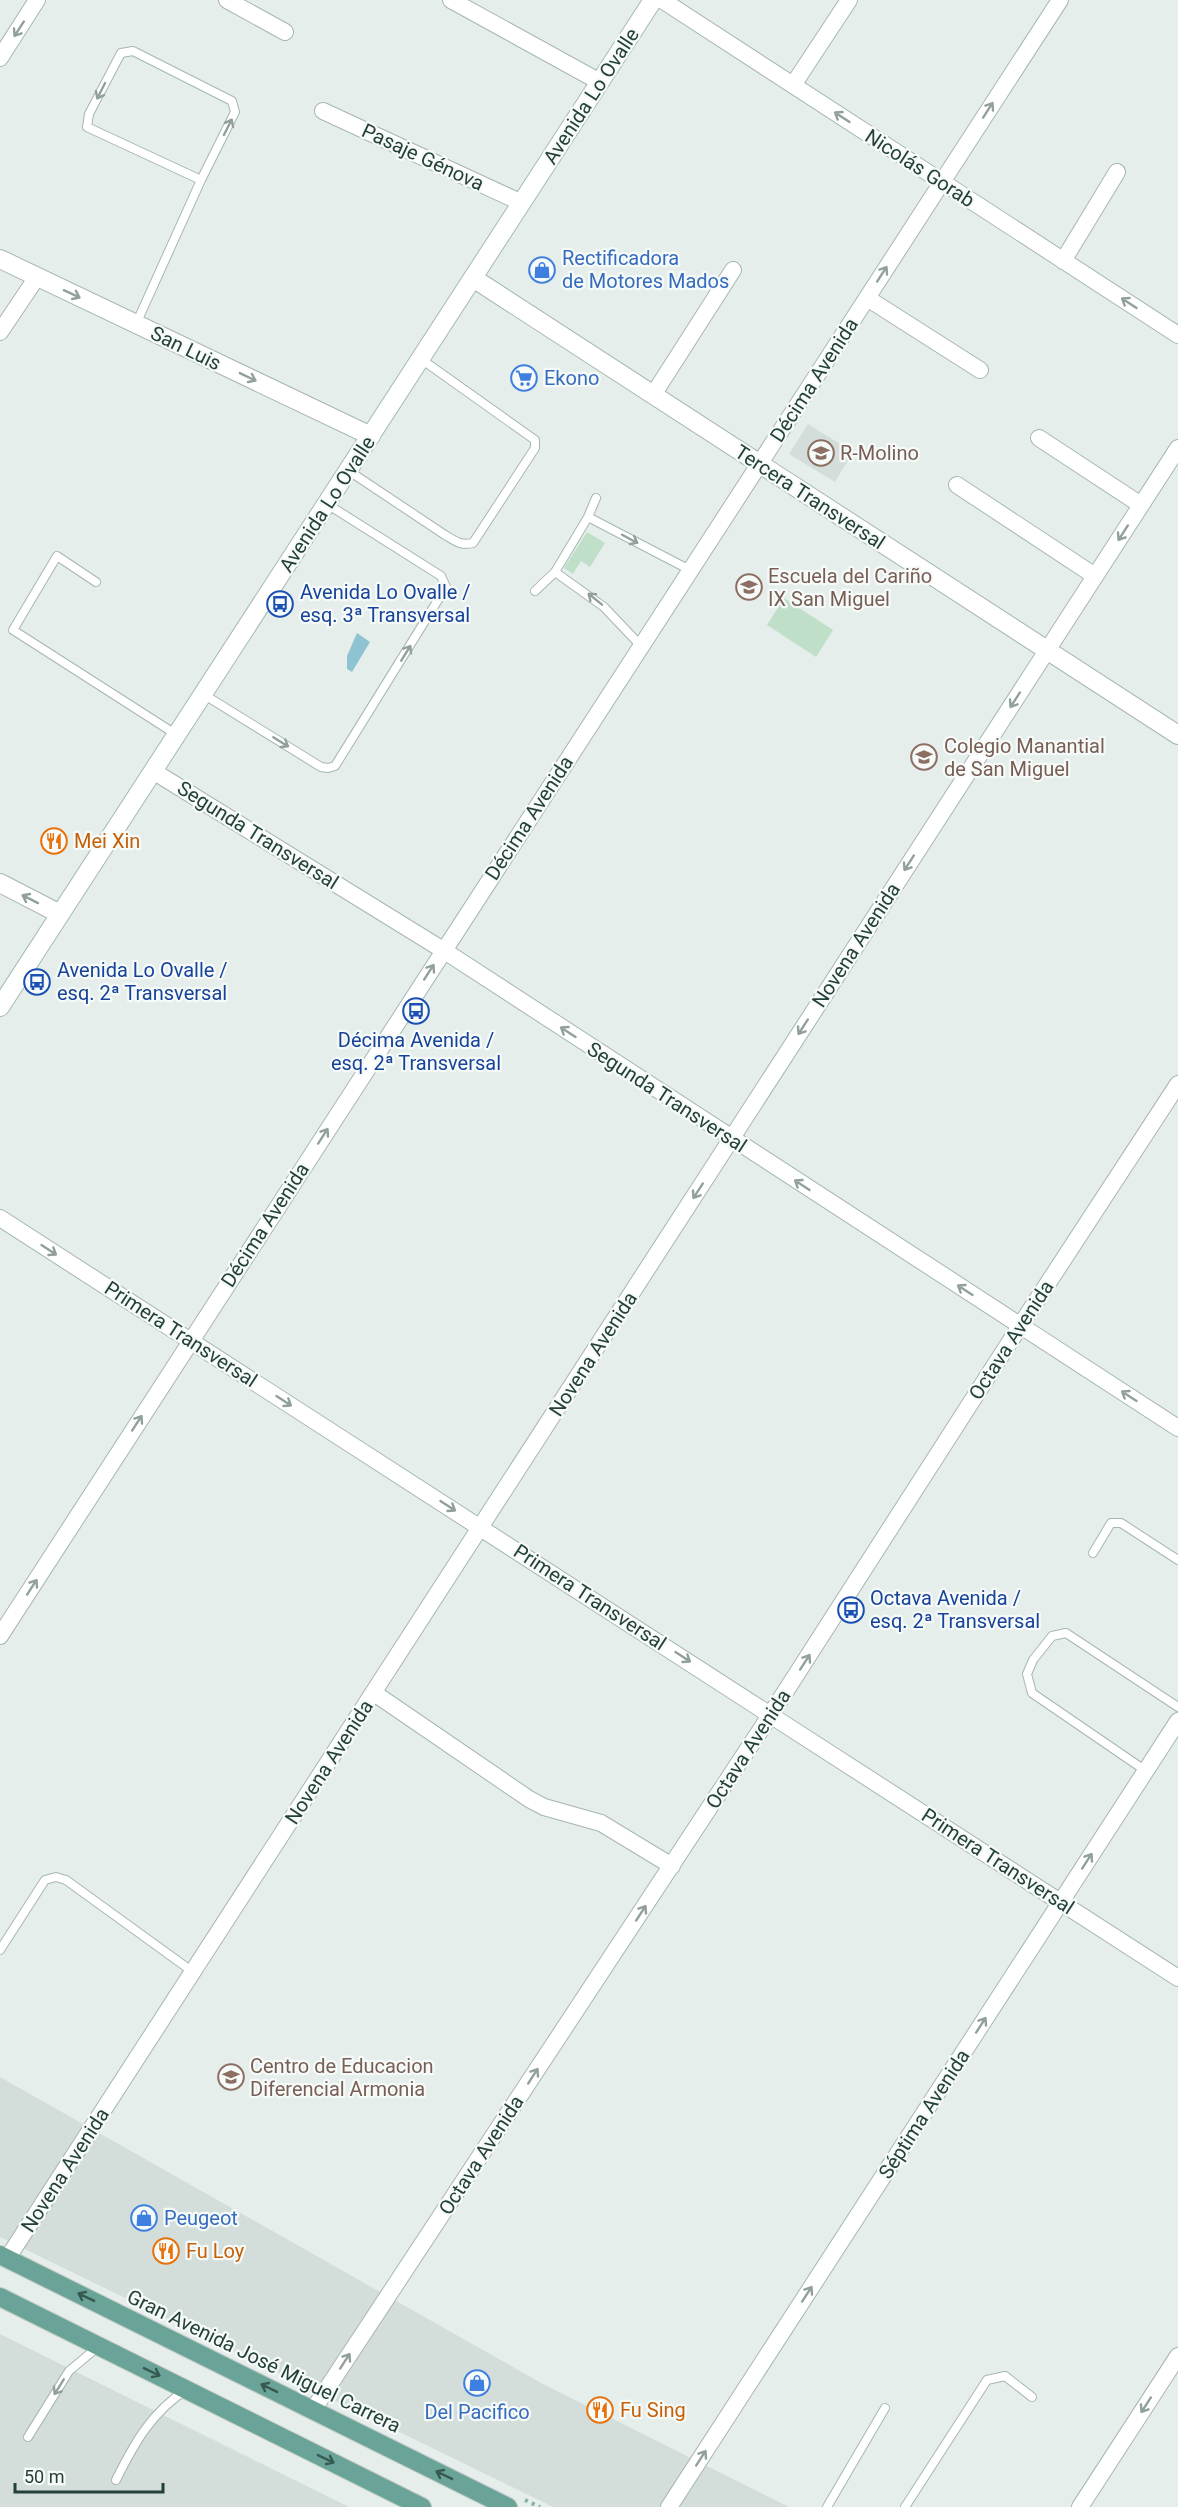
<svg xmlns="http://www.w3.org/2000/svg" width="1178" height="2507" font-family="Roboto,sans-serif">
  <rect width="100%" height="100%" fill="#e5eeeb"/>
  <path fill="#d3deda" d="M808 424 853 452 835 482 789 454Z
    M0 2077 543 2384 789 2507H553L0 2237Z
    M0 2334 349 2507H0Z"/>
  <path fill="#bfdfc9" d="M587 532 605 543 590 567 581 561 573 574 564 568Z
    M784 598 833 630 816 657 767 625Z"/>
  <path fill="#8ec4d2" d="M357 633 370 642 352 672 347 669V656Z"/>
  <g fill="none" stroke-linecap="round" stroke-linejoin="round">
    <g stroke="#a7b6b2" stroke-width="10">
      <path id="service" d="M136 324 201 180 235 112 232 101 133 51 121 53 89 114 87 127 201 180
        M349 471 445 535C455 541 461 546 473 543L535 448V440L421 359
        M588 517 690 570
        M555 572 604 607 641 646
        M96 582 57 556 13 630 177 735
        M535 591 555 572 588 517 596 498
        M203 694 321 767 328 768 335 766 446 587 441 576 327 504
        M1093 1553 1111 1523H1121L1178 1560
        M1146 1771 1032 1693 1027 1674 1033 1660 1052 1636 1066 1633 1178 1707
        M0 1950 45 1880 56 1877 66 1880 193 1972
        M28 2437 69 2371 99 2346
        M116 2480C135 2442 151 2413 187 2389
        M827 2507 885 2408
        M905 2507 987 2380 1005 2376 1032 2397"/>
    </g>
    <g stroke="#a7b6b2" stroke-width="18">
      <path id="minor" d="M227 0 285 32
        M451 0 600 82
        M662 0 1178 335
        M0 58 37 0
        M793 85 849 0
        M323 111 522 203
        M1063 261 1117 172
        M867 298 980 370
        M0 332 37 277
        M653 395 733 270
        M1039 438 1141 505
        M957 485 1095 576
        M153 771 443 950 1178 1428
        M0 1218 1178 1978
        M0 1636 1060 0
        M374 1693 529 1799 544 1807 601 1823 672 1866
        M7 2259 1178 448
        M313 2410 771 1714 1020 1326 1178 1084
        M669 2507 1178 1721
        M1080 2507 1178 2356"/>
    </g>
    <g stroke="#a7b6b2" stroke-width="20">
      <path id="tertiary" d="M0 259 371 436
        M473 278 1178 735
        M0 883 60 914"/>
    </g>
    <g stroke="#a3bab3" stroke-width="20">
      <path id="secondary" d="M0 1007 653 0"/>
    </g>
    <g stroke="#c2cac8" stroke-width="20">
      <path id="primary" d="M0 2255 508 2507
        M0 2297 422 2507"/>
    </g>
    <path stroke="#86b1a6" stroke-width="4" stroke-dasharray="3 4.5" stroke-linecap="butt" d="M525 2500 540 2507"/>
    <use href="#service" stroke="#fff" stroke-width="8"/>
    <use href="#minor" stroke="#fff" stroke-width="16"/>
    <use href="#tertiary" stroke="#fff" stroke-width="18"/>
    <use href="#secondary" stroke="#fff" stroke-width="18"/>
    <use href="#primary" stroke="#6aa397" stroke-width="18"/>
  </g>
  <defs><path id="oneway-shaft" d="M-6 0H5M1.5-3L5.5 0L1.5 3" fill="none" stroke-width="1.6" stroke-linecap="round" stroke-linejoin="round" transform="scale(1.5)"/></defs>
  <g stroke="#92a09c">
    <use href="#oneway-shaft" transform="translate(19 29) rotate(123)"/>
    <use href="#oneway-shaft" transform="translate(101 91) rotate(117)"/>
    <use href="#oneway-shaft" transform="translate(988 110) rotate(-57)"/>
    <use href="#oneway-shaft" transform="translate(842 117) rotate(-147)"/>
    <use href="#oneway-shaft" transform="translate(228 127) rotate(-63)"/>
    <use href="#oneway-shaft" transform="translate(882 274) rotate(-57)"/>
    <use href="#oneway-shaft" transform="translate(72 294) rotate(25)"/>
    <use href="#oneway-shaft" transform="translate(1129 303) rotate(-147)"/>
    <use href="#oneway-shaft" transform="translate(248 377) rotate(26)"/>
    <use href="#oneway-shaft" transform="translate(1123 533) rotate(123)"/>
    <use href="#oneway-shaft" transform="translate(630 539) rotate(28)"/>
    <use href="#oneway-shaft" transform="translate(595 599) rotate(-141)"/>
    <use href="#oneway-shaft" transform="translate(406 653) rotate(-58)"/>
    <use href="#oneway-shaft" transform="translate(1015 700) rotate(123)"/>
    <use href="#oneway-shaft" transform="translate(281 742) rotate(32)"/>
    <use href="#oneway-shaft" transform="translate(909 863) rotate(123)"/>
    <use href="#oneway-shaft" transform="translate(30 899) rotate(-153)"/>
    <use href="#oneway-shaft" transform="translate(429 972) rotate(-57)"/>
    <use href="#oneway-shaft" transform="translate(803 1027) rotate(123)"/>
    <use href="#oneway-shaft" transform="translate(568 1032) rotate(-147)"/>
    <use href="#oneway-shaft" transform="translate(323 1136) rotate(-57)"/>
    <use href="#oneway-shaft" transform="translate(802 1185) rotate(-147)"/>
    <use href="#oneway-shaft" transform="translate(698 1191) rotate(123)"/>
    <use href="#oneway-shaft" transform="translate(49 1250) rotate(33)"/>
    <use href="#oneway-shaft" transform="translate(965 1290) rotate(-147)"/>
    <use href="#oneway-shaft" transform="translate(1129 1396) rotate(-147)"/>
    <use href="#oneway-shaft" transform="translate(284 1401) rotate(33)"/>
    <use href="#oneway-shaft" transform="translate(137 1423) rotate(-57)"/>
    <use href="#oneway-shaft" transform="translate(448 1506) rotate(33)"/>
    <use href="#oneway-shaft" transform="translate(32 1587) rotate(-57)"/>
    <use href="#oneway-shaft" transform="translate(683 1657) rotate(33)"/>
    <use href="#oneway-shaft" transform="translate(805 1662) rotate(-57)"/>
    <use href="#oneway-shaft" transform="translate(1087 1861) rotate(-57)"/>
    <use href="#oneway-shaft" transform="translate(641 1913) rotate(-57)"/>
    <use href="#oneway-shaft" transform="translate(981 2025) rotate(-57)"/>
    <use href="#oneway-shaft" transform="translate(533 2076) rotate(-57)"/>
    <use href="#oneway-shaft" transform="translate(807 2294) rotate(-57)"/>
    <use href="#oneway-shaft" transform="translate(345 2361) rotate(-57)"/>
    <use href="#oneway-shaft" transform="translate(59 2387) rotate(122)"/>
    <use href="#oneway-shaft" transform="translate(1146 2405) rotate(123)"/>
    <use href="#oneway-shaft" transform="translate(701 2458) rotate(-57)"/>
  </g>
  <g stroke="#365951">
    <use href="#oneway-shaft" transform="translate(86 2297) rotate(-154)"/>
    <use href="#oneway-shaft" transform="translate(152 2372) rotate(26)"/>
    <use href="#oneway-shaft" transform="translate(269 2388) rotate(-154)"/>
    <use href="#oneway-shaft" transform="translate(326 2459) rotate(26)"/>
    <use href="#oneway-shaft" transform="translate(444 2475) rotate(-154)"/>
  </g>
  <defs>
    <g id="shop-ring" transform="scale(1.35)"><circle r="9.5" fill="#f6faf8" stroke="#3f7fe0" stroke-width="1.5"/><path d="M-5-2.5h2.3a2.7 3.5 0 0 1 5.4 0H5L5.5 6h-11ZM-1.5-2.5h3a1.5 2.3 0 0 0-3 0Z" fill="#3f7fe0"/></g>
    <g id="supermarket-ring" transform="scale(1.35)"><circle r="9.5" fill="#f6faf8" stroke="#3f7fe0" stroke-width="1.5"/><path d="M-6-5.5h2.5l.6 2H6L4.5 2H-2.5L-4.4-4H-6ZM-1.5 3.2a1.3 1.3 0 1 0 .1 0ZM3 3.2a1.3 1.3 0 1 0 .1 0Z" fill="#3f7fe0"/></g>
    <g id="school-ring" transform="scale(1.35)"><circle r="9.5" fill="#f6faf8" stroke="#8d6e63" stroke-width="1.5"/><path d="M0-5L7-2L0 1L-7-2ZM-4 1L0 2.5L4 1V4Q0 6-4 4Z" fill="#8d6e63"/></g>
    <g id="bus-ring" transform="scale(1.35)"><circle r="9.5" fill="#f6faf8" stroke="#1a4fb4" stroke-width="1.5"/><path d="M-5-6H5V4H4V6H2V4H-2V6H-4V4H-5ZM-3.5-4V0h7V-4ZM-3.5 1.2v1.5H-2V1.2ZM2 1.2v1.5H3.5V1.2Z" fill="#1a4fb4"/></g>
    <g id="restaurant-ring" transform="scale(1.35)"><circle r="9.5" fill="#f6faf8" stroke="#e8710a" stroke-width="1.5"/><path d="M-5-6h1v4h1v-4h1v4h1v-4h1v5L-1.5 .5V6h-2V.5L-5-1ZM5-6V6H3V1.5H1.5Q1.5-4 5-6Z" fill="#e8710a"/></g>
  </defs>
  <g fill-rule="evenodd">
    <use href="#shop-ring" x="542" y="270"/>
    <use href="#supermarket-ring" x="524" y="378"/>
    <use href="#school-ring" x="821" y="453"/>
    <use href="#school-ring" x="749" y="587"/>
    <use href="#bus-ring" x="280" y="604"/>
    <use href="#school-ring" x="924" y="757"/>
    <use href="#restaurant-ring" x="54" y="841"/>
    <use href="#bus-ring" x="37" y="982"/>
    <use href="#bus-ring" x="416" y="1011"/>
    <use href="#bus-ring" x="851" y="1610"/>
    <use href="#school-ring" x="231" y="2077"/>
    <use href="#shop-ring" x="144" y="2218"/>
    <use href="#restaurant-ring" x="166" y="2251"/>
    <use href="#shop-ring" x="477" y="2383"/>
    <use href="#restaurant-ring" x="600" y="2410"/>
  </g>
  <g text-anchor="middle" stroke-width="4.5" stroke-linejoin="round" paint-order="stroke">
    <g font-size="20" fill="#24403a" stroke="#f6faf8">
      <text transform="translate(591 96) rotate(-57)" y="7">Avenida Lo Ovalle</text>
      <text transform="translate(423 157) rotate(25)" y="7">Pasaje Génova</text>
      <text transform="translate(920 168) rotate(33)" y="7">Nicolás Gorab</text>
      <text transform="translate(186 348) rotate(26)" y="7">San Luis</text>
      <text transform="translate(814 380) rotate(-57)" y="7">Décima Avenida</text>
      <text transform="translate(810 497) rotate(33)" y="7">Tercera Transversal</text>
      <text transform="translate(327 504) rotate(-57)" y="7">Avenida Lo Ovalle</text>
      <text transform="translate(529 818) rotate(-57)" y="7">Décima Avenida</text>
      <text transform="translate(258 835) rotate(32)" y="7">Segunda Transversal</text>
      <text transform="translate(856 945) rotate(-57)" y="7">Novena Avenida</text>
      <text transform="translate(667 1097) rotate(33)" y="7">Segunda Transversal</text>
      <text transform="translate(265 1225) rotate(-57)" y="7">Décima Avenida</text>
      <text transform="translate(181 1334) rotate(33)" y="7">Primera Transversal</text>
      <text transform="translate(1011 1340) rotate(-57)" y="7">Octava Avenida</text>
      <text transform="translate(593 1354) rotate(-57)" y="7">Novena Avenida</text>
      <text transform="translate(590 1597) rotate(33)" y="7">Primera Transversal</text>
      <text transform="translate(748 1749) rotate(-57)" y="7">Octava Avenida</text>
      <text transform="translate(329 1762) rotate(-57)" y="7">Novena Avenida</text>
      <text transform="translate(998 1861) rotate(33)" y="7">Primera Transversal</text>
      <text transform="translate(924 2114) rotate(-57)" y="7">Séptima Avenida</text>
      <text transform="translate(481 2155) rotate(-57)" y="7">Octava Avenida</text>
      <text transform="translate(65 2170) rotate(-57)" y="7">Novena Avenida</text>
      <text transform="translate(264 2361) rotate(26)" y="7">Gran Avenida José Miguel Carrera</text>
    </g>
    <g font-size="20" fill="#366cbe" stroke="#f6faf8" text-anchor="start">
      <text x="562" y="265">Rectificadora<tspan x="562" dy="23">de Motores Mados</tspan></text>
      <text x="544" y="385">Ekono</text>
      <text x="164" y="2225">Peugeot</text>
      <text x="477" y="2419" text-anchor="middle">Del Pacifico</text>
    </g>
    <g font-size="20" fill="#785e54" stroke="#f6faf8" text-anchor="start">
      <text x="840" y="460">R-Molino</text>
      <text x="768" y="583">Escuela del Cariño<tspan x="768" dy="23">IX San Miguel</tspan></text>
      <text x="944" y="753">Colegio Manantial<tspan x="944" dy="23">de San Miguel</tspan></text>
      <text x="250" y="2073">Centro de Educacion<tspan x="250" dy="23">Diferencial Armonia</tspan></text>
    </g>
    <g font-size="20" fill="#164399" stroke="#f6faf8" text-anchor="start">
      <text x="300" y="599">Avenida Lo Ovalle /<tspan x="300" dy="23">esq. 3ª Transversal</tspan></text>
      <text x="57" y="977">Avenida Lo Ovalle /<tspan x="57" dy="23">esq. 2ª Transversal</tspan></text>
      <text x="416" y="1047" text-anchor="middle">Décima Avenida /<tspan x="416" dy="23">esq. 2ª Transversal</tspan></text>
      <text x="870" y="1605">Octava Avenida /<tspan x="870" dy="23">esq. 2ª Transversal</tspan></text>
    </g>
    <g font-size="20" fill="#c56008" stroke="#f6faf8" text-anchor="start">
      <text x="74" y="848">Mei Xin</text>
      <text x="186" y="2258">Fu Loy</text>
      <text x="620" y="2417">Fu Sing</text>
    </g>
  </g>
  <path d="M15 2483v9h148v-9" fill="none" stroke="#24403a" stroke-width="3"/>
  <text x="24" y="2483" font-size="18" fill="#24403a" stroke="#f6faf8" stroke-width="4.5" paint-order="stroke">50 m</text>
</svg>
